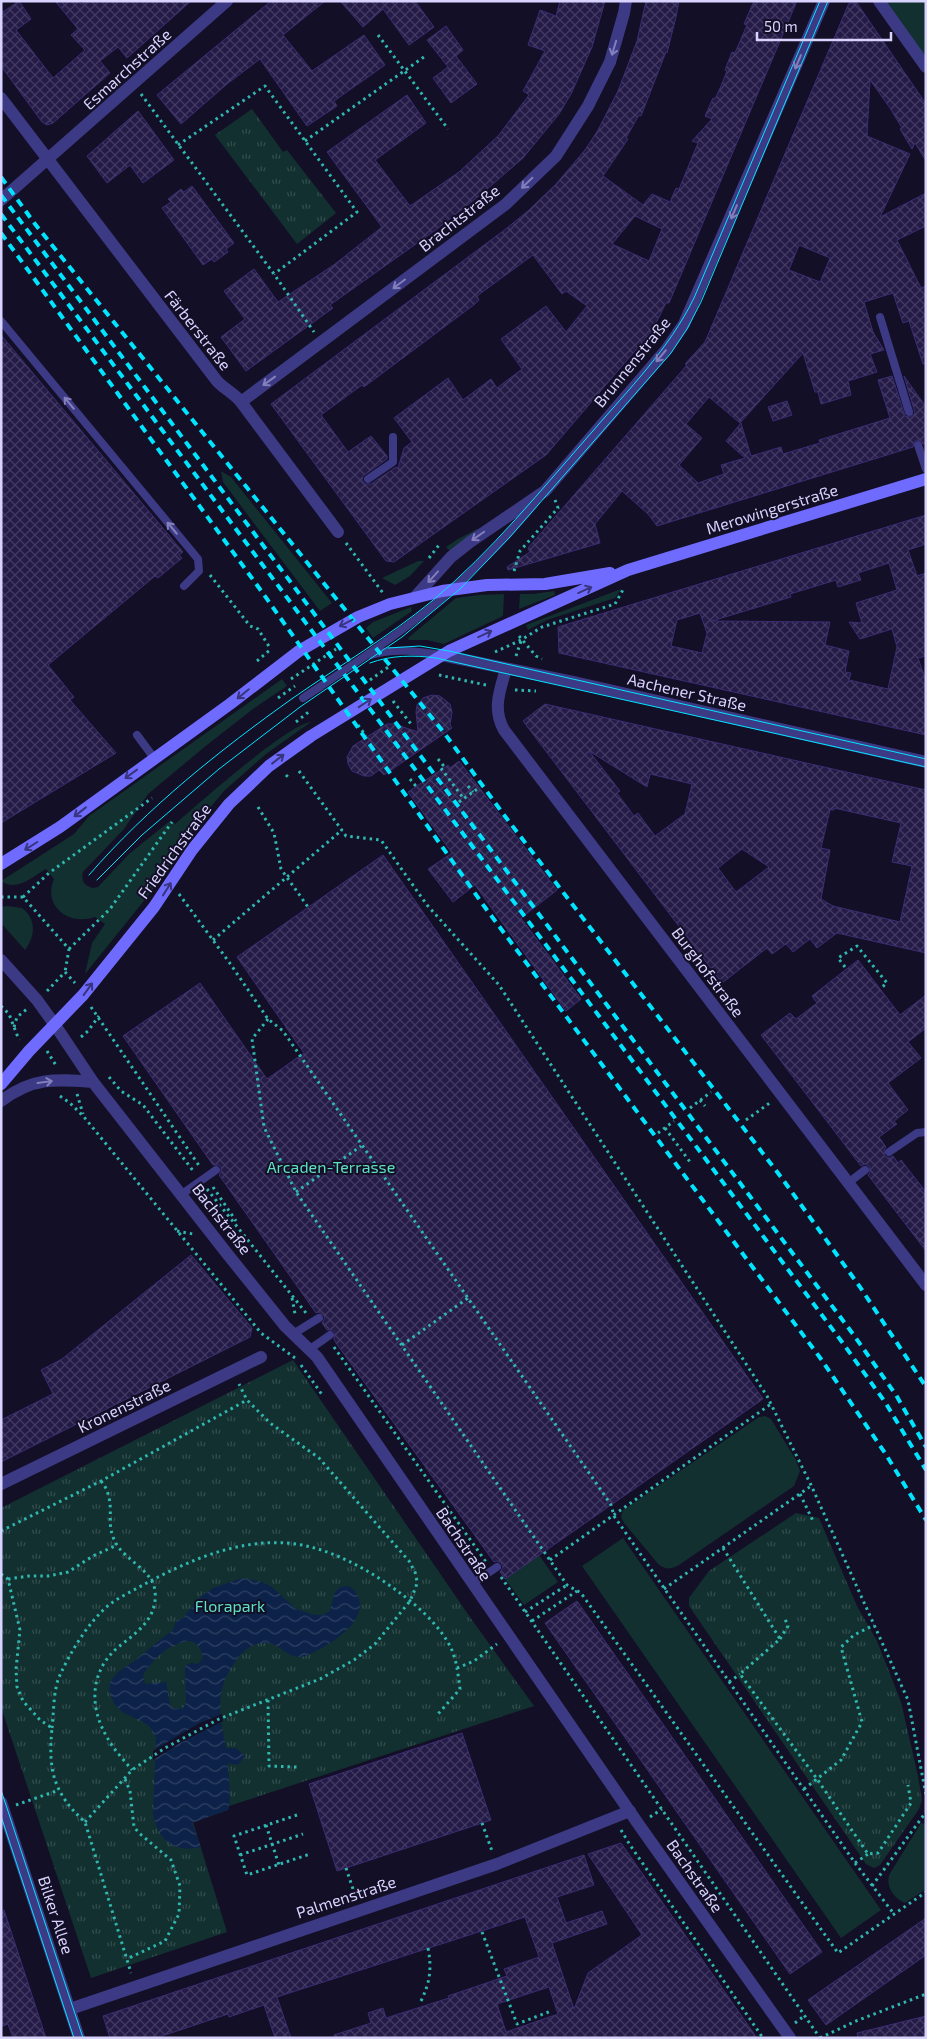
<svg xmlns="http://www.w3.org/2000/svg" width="927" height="2039" font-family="'Exo 2',sans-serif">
  <defs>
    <pattern id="park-tufts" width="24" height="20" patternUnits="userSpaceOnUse" patternTransform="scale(1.25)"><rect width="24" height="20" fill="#12302f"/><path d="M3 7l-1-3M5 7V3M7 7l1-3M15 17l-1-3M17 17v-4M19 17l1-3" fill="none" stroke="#344d4e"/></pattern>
    <pattern id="water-waves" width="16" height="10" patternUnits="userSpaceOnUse" patternTransform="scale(1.25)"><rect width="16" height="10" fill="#0c2248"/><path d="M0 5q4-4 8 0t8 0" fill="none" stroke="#2f4163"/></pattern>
    <pattern id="building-cross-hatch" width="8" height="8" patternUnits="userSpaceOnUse" patternTransform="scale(1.25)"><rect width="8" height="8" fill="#241b47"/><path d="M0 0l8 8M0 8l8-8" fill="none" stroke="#433b63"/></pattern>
  </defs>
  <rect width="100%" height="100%" fill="#130f26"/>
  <path fill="#12302f" d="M885 1H926V60Z
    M221 471 231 477 332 603 320 611 223 482Z
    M477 529 478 530 451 552 446 547 458 539Z
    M418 561H424L410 576 395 585 382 578Z
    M621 589 615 598 547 620 528 630 526 625Z
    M554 591 555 595 519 609 520 594H533Z
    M504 594 503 616 444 644 427 640H409L408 638 456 598 479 595Z
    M411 607 412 611 373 638 366 628 373 622Z
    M282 679 287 686 253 709 207 745 148 794 124 829 83 872C81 881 84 886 93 888L98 887 129 854 171 820 175 824C197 805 288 724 311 722L266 754 224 791 198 822 151 892 85 974 92 943 105 924 95 917C70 926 42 907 54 879L46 869C32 877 17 892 1 881L74 834 89 816Z
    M7 906 22 908C37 919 35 937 25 950L1 923V907Z
    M765 1416 771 1419 796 1460 800 1471 794 1486 679 1565C671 1569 667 1570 659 1565L624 1523 621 1517 623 1510 759 1417Z
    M623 1538 881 1910 841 1938 582 1566Z
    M539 1555 558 1582 524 1605 505 1579Z
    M921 1823 926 1824V1889L905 1903C894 1898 886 1888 889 1875Z"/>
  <path fill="url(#park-tufts)" d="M252 109 283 152 287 150 336 213 297 244 215 135Z
    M293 1360 472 1620 534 1706 229 1806 228 1810 193 1822 227 1932 91 1978 1 1707V1508Z
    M796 1513 819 1518 857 1606 877 1641 901 1702 918 1776 922 1800 919 1809 880 1865 874 1868 866 1864 689 1606V1598L709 1571Z"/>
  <path fill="url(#water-waves)" fill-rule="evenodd" d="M242 1578 262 1582 272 1587 296 1609 315 1615H322L330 1611C334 1598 333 1583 351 1587 381 1615 328 1648 305 1656 288 1661 282 1644 267 1643 254 1642 245 1649 238 1658 214 1688 219 1713 226 1748H236L245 1756 238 1765 228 1763 230 1799 228 1810 192 1823 201 1847C174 1853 159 1841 153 1815L156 1738C150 1721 139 1721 124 1713 114 1707 105 1690 112 1679 117 1672 125 1667 133 1662 146 1651 159 1641 173 1630L176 1621 183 1618 201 1596 213 1588ZM188 1641C198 1642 201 1648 203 1658L198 1664 191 1663 185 1666 186 1703 183 1708 174 1709 170 1704 166 1682 145 1684 143 1675C155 1658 166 1645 188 1641Z"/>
  <path fill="#130f26" d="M222 1714 223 1721 180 1743 153 1760V1751L166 1743 200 1723Z"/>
  <path fill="url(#building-cross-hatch)" stroke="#3b2d73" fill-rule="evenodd" d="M19 1 31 19 16 30 53 78 85 50 71 35 78 29 55 1H74L82 4 85 1H191L127 58 118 47 100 61 110 73 53 123 47 125 42 122 1 66V9L3 12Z
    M271 1H325L283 35 312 71 364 35 385 65 334 101 337 106 307 126 260 59 227 84 181 124 157 95Z
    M340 1H415L434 27 409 45 383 9 363 27Z
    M560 1H605L592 47 571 94 559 114 523 158 479 196 437 229 330 305 333 308 246 371 221 337 245 319 224 291 254 269 278 302 335 264 382 227 327 152 407 95 426 123 375 160 410 206 459 172 498 136 529 95 523 91 545 51 528 45 540 10 556 16Z
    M646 1H679L676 17 667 53 666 52 641 116 639 115 626 138 628 139 603 176 643 205 652 194 670 202 676 188 679 189 698 143 692 141 712 119 705 116 713 98 715 99 721 86 727 71 725 70 732 52 735 53 747 25 744 24 754 1H797L669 303H666L652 331 546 455 394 562 386 561 271 404 507 228 529 210 556 184 585 150 598 130 618 91 637 41ZM635 216 662 229 649 261 612 244ZM533 255 562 294 566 291 587 306 566 332 546 306 501 339 522 369 497 388 491 379 463 400 448 378 394 418 412 442 404 448 398 468 396 467 371 484H365L362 480 363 476 387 459V456L371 436 348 452 321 415 362 385 364 387 475 304 479 300 477 296Z
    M849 3H857L926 104V161L915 143 912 149 900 129 902 128 890 108 870 80 867 136 910 154 880 217 926 193V226L897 240 921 288 926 286V363L923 364 909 321 903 323 893 293 864 302 873 332 884 350 870 354 877 372 848 381 851 395 821 404 818 392H815L803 353 740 423 709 397 686 424 702 438 679 465 698 483 724 474 721 465 745 458 726 441 741 423 751 456 781 447 783 454 820 443 819 440 890 418 878 380 892 376 905 416 910 417 915 413 904 376 926 407V443L923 444 921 441 917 440 914 442 913 447 657 526 648 514 622 491 595 524 600 543 508 570 507 567 530 552 528 548 687 365 685 364 705 342ZM799 245 830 258 820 282 789 270Z
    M446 26 463 50 456 56 477 84 451 103 433 78 448 67 427 40Z
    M138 111 174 160 143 183 130 165 107 183 87 156Z
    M192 186 234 243 226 249 228 252 214 262 212 259 203 265 162 208 171 202 168 199 181 189 184 192Z
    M1 335 183 552 179 555 182 558 158 578 155 576 48 665 74 697 70 700 116 753 1 823Z
    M787 401 792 415 773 421 768 407Z
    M926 515V544L908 550 917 576 926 573V656L918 658 926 681V735L559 653 558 627ZM889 563 897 590 856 603 862 623 849 622 860 639 892 629 897 647 888 689 849 680 851 673 845 672 849 651 825 645 830 622 712 621 791 597 790 594 836 580 838 587 861 580 858 573ZM700 613 707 633 702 653 671 646 677 620Z
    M432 695 440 696 450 704 452 712 450 725 452 728 384 775 379 770 371 776H364L352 771 348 764 347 757 353 746 387 724H394L418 732 416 712 417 705 423 698Z
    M545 704 926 790V953L837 933 817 948 810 939 793 952 786 944 772 954 767 948 722 983 523 721ZM589 751 647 787 650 774 692 784 685 814 655 836 638 813 634 816 617 793 620 791ZM834 808 901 823 892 862 912 866 900 922 833 906 821 899 830 850 821 848 830 810H834ZM742 849 769 867 736 892 718 868Z
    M459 761 557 890 521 918 581 999 566 1011 475 885 453 902 428 869 452 853 408 792 448 765 450 768Z
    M383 855 763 1399 505 1579 500 1572 503 1567 501 1563 497 1561 494 1562 336 1343 334 1339 335 1332 332 1330H327L322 1323 325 1318 323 1315 319 1312 316 1313 219 1175 221 1172V1167L218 1165H213L123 1036 200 983 267 1079 304 1053 237 957Z
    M858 960 900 1015 926 995V1028L908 1042 921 1058 888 1083 908 1110 894 1121 897 1124 879 1137 886 1147 884 1150 885 1156 889 1158 893 1156 898 1163 901 1160 926 1192V1251L868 1175 870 1172 869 1166 865 1164 861 1166 761 1035 790 1013 796 1019 817 1003 812 996Z
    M191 1255 252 1328 250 1337 1 1462V1420L53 1394 41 1370 62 1359Z
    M577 1601 822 1952 790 1974 545 1623Z
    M462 1733 491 1820 337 1871 309 1784Z
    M621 1843 757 2038H335L334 2035 371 2023 368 2013 383 2008 386 2018 449 1998 448 1996 507 1976 504 1969 539 1957 525 1917 277 1997 291 2038H275L264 2005 229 2017 228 2014 156 2038H110L103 2016 584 1855 594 1885 557 1897 566 1923 602 1911 607 1924 552 1943 574 2009 588 1973 642 1935 588 1854ZM549 1987 558 2014 506 2032 497 2004Z
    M4 1910 29 1986 46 2038H13L8 2024 1 2027V1911Z
    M926 1918V1955L826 2025 808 2000Z
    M926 2016V2038H858L857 2033Z"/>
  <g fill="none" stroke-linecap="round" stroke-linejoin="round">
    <path stroke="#2fb8b0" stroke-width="3" stroke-dasharray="2.5 4" stroke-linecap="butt" d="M378 35 448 129
      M141 94 274 274 314 332
      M305 141 424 57
      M178 145 265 86 357 212 274 274
      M346 543 383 593
      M429 558 439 545
      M514 571 520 551 558 508 555 500
      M210 575 250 626 258 629 270 648
      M519 636 536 656 542 659
      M495 652 521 640 542 627 615 604 624 588
      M516 656 521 641
      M257 661 271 649
      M439 675 486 685
      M291 679 336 649
      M370 680 391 665
      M515 690 536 691
      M278 698 295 686
      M393 701 411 724
      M296 722 311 710
      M358 725 366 736
      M438 759 443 765 440 767 464 799
      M299 771 346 836 381 840 427 905 499 985 767 1396 811 1485 908 1700 926 1795
      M286 775 290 779
      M410 779 415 785 412 786
      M468 786 473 792
      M459 802 480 787
      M258 807 274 833 281 869 308 907
      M179 894 229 962 268 1019 283 1031 605 1496 611 1505 614 1516 855 1863 894 1914
      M1 897H23L69 949 65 972
      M23 897 49 873 152 798
      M213 940 342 830
      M69 949 110 909 172 822
      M845 967 838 958 857 946 887 983 881 988
      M65 972 75 983
      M47 991 65 972
      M1 1006 9 1014 19 1040
      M91 1007 200 1167
      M268 1019 252 1039 264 1127 296 1192 567 1585 581 1593 838 1953 926 1892
      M14 1027 17 1017 27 1009
      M81 1037 88 1031 99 1016
      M47 1051 57 1067
      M109 1077 121 1091 143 1105 194 1172
      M77 1094 83 1114
      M60 1096 70 1103 84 1117 261 1333 295 1358
      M700 1100 705 1106
      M690 1108 711 1092
      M746 1120 771 1102
      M665 1128 690 1162
      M658 1133 674 1121
      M213 1187 236 1221
      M207 1189 306 1313
      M296 1192 361 1146
      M177 1231 193 1234
      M292 1298 295 1314
      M402 1345 468 1298
      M334 1347 486 1562
      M301 1365 323 1396
      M101 1481C104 1485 107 1489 108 1494 114 1512 105 1526 117 1545 127 1561 153 1571 155 1591 158 1619 136 1633 117 1648 90 1672 89 1707 107 1737 113 1749 124 1760 132 1770
      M800 1494 813 1521
      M1 1531 101 1481 247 1400
      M723 1548 780 1639 740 1674 817 1779 868 1854 878 1853 911 1803 908 1785
      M550 1560 771 1404
      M1 1574 8 1579 20 1630 16 1669 17 1687 23 1701 40 1720 52 1728C48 1770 53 1793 85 1822L131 1973
      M501 1577 820 2038
      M8 1579 29 1576H48L68 1572 93 1556 117 1545
      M664 1589 811 1486
      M525 1612 567 1585
      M532 1621 577 1591
      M780 1639 788 1626 785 1619
      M457 1668 474 1661 497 1644
      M729 1682 740 1674
      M268 1700 269 1766 297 1767
      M52 1728C54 1712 53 1690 60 1675 71 1651 89 1621 110 1604 120 1597 132 1591 143 1585 191 1559 246 1535 302 1545 337 1552 371 1571 400 1593 419 1607 440 1626 451 1648 457 1661 458 1675 460 1689L438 1714
      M125 1779 130 1791 134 1827 139 1833 171 1860 180 1886 179 1914 165 1941 127 1959
      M804 1789 841 1760 862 1722 841 1647 854 1635 874 1625
      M16 1805 59 1790
      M297 1815 234 1836 247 1875 310 1854
      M650 1817 662 1809
      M85 1822 132 1770 165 1748 219 1719 320 1679 354 1660 375 1644 410 1601 416 1587 417 1581 415 1572 409 1561 319 1458 270 1423 247 1400 239 1384
      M482 1823 492 1851
      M266 1825 279 1865
      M621 1830 630 1845 763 2038
      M240 1855 303 1834
      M855 1863 868 1854
      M346 1868 356 1898
      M872 1886 926 1812
      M482 1932 517 2024 551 2011
      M421 2001C430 1982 432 1969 428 1948
      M795 2023 804 2016
      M820 2038 856 2021 926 1994"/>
    <path stroke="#3d3a85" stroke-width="8" d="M880 317 909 412
      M1 321 198 559 199 571 184 586
      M918 445 926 469
      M368 479 393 462V437
      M371 655C394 648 418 651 441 655
      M303 698C345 670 388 642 428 610 467 578 503 541 536 502
      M137 735 154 758
      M889 1152 917 1133 926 1132
      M848 1183 865 1170
      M182 1194 216 1170
      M293 1334 319 1318
      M310 1349 330 1335
      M472 1584 497 1567"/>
    <path stroke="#3d3a85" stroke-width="12" d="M879 1 926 67
      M1 98 217 381C224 389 234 393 241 402L338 532
      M1 200 227 1
      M241 402 506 204 556 156 588 106 610 62 624 13 626 1
      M415 597 451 557 470 542 545 491 666 350 684 324 824 1
      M441 655 573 682 926 762
      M506 669C500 690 492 709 504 730L926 1285
      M55 1025 93 1082 225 1251 285 1326 317 1357 639 1825 790 2038
      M1 1101C33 1077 56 1079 93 1082
      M1 1484 261 1357
      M70 2009 497 1864 630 1811"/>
    <path stroke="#3d3a85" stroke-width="12" d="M1 960 37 1000 55 1025
      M1 1802 79 2038"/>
    <path stroke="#6f6bff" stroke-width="12" d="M1 864 60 827 230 704 299 651 358 617 390 604 442 591 487 585 545 584 610 573
      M1 1084 29 1051 83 995 154 907 192 850 229 804 269 766 311 736 449 651 628 570 926 479"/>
    <path stroke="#00e5ff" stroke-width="1" d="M388 648 420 646 449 651 926 759
      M370 663C391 655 414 655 436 658L926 767
      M89 875C148 807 220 750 293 698 339 666 388 637 432 601 492 551 541 490 592 432 629 389 669 349 694 298L820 1
      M97 880 142 835 219 769 300 707 402 637 460 589 510 537 671 353 687 329 701 302 828 1
      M1 1790 83 2038
      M1 1816 74 2038"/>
    <path stroke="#00e5ff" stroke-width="4" stroke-dasharray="8 6" stroke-linecap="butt" d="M1 177 35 224 445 734 504 815 781 1177 860 1287 926 1387
      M1 195 853 1334 896 1395 926 1447
      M1 214 842 1342 885 1402 926 1470
      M1 233 262 592 484 906 821 1359 885 1453 926 1520"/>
  </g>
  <defs><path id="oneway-shaft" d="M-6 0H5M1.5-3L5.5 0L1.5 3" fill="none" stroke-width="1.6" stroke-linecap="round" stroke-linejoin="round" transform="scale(1.25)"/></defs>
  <g stroke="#837fbc">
    <use href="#oneway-shaft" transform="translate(614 48) rotate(107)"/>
    <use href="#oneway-shaft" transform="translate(798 62) rotate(113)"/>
    <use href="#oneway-shaft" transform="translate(527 183) rotate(136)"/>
    <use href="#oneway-shaft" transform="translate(734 212) rotate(113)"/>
    <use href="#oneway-shaft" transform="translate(399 284) rotate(143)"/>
    <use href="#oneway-shaft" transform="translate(661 356) rotate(130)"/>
    <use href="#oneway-shaft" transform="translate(269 381) rotate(144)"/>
    <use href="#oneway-shaft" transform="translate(69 403) rotate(-130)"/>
    <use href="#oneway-shaft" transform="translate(172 528) rotate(-130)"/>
    <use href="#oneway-shaft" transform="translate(478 536) rotate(145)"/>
    <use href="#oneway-shaft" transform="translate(433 577) rotate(132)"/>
    <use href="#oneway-shaft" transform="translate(45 1082) rotate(-8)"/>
  </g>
  <g stroke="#38347d">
    <use href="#oneway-shaft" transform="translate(585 590) rotate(-24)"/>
    <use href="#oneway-shaft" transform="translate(346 623) rotate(153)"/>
    <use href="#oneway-shaft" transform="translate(485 634) rotate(-25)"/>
    <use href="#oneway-shaft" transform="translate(243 694) rotate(141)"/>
    <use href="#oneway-shaft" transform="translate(365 703) rotate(-34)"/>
    <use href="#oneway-shaft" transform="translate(278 759) rotate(-38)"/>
    <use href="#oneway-shaft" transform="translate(131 774) rotate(144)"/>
    <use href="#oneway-shaft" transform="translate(80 812) rotate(142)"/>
    <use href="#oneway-shaft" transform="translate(31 846) rotate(148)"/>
    <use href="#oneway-shaft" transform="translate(167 889) rotate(-58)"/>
    <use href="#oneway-shaft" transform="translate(88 989) rotate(-54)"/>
  </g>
  <g text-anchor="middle" stroke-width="4" stroke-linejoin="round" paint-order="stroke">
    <g font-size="16" fill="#d9d4ff" stroke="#130f26">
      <text transform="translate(127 69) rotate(-42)" y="6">Esmarchstraße</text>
      <text transform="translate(459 218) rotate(-38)" y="6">Brachtstraße</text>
      <text transform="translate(198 330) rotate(52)" y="6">Färberstraße</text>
      <text transform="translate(632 362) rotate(-51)" y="6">Brunnenstraße</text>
      <text transform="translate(772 509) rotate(-17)" y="6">Merowingerstraße</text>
      <text transform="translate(687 692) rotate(13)" y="6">Aachener Straße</text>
      <text transform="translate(174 851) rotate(-54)" y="6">Friedrichstraße</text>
      <text transform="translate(708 972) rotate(53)" y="6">Burghofstraße</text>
      <text transform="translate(222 1219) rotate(52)" y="6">Bachstraße</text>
      <text transform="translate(124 1406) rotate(-26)" y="6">Kronenstraße</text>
      <text transform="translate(464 1544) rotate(56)" y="6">Bachstraße</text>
      <text transform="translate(695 1876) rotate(55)" y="6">Bachstraße</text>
      <text transform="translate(346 1897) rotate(-18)" y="6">Palmenstraße</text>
      <text transform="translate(56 1915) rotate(72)" y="6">Bilker Allee</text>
    </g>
    <g font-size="16" fill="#5fe0c0" stroke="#130f26">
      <text x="331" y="1173">Arcaden-Terrasse</text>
      <text x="230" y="1612">Florapark</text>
    </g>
  </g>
  <rect width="927" height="2039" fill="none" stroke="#d9d4ff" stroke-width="5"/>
  <path d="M757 32v8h134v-8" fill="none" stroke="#d9d4ff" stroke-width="2.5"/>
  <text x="764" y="32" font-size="15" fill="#d9d4ff" stroke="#130f26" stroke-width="4" paint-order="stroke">50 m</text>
</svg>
